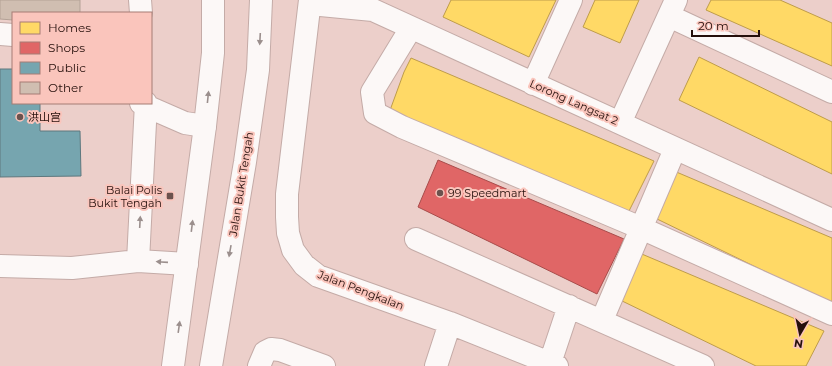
<svg xmlns="http://www.w3.org/2000/svg" width="832" height="366" font-family="Montserrat,'Noto Sans SC',sans-serif">
  <rect width="100%" height="100%" fill="#eccfca"/>
  <path fill="#ffd966" stroke="#be9c4b" d="M451 0H556L529 57 443 17Z
    M595 0H639L620 43 583 27Z
    M711 0H780L832 23V66L706 10Z
    M699 57 832 122V174L679 100Z
    M411 58 654 161 627 215 389 113 404 72Z
    M674 171 832 238V304L655 218Z
    M637 252 824 331 806 366H756L618 299Z"/>
  <path fill="#e06666" stroke="#a84c4b" d="M438 160 624 239 597 294 418 207Z"/>
  <path fill="#76a5af" stroke="#5e787e" d="M0 69H13V103H40V131H80L81 176 0 177Z"/>
  <path fill="#d0beb1" stroke="#b3a296" d="M0 0H80V13H13V20L0 19Z"/>
  <g fill="none" stroke-linecap="round" stroke-linejoin="round">
    <g stroke="#c4aba7" stroke-width="24">
      <path id="minor" d="M140 0 141 13
        M310 0 287 194V217L288 233 293 250 304 265 318 276 450 323 557 366
        M310 4 373 10 832 220
        M669 16 832 92
        M411 28 372 92 375 113 402 127 641 228 832 314
        M0 34 13 35
        M533 84 571 0
        M141 103 146 106 185 123 205 126
        M620 123 676 0
        M416 239 703 366
        M138 261 146 103
        M0 266 72 268 138 261 187 264
        M602 320 675 149
        M550 363 569 306
        M259 366 265 352 271 349 280 350 324 366
        M436 366 450 323"/>
    </g>
    <g stroke="#c4aba7" stroke-width="24">
      <path id="highway" d="M173 366 205 126 213 53V0
        M211 366 245 162 258 70 261 0"/>
    </g>
    <use href="#minor" stroke="#fcf8f7" stroke-width="22"/>
    <use href="#highway" stroke="#fcf8f7" stroke-width="22"/>
  </g>
  <defs><path id="oneway-solid" d="M-6-.8H1V-3.2L6.5 0L1 3.2V.8H-6Z"/></defs>
  <g fill="#9b8f8d">
    <use href="#oneway-solid" transform="translate(260 39) rotate(93)"/>
    <use href="#oneway-solid" transform="translate(208 97) rotate(-84)"/>
    <use href="#oneway-solid" transform="translate(140 222) rotate(-87)"/>
    <use href="#oneway-solid" transform="translate(192 226) rotate(-83)"/>
    <use href="#oneway-solid" transform="translate(230 251) rotate(100)"/>
    <use href="#oneway-solid" transform="translate(162 262) rotate(-176)"/>
    <use href="#oneway-solid" transform="translate(179 327) rotate(-82)"/>
  </g>
  <g fill="#6b524e" stroke="#fac5bc" stroke-width="1.5">
    <circle cx="20" cy="117" r="4"/>
    <circle cx="440" cy="193" r="4"/>
    <rect x="166" y="192" width="8" height="8" rx="2"/>
  </g>
  <g text-anchor="middle" stroke-width="4" stroke-linejoin="round" paint-order="stroke">
    <g font-size="11" fill="#250f0b" stroke="#fac5bc">
      <text transform="translate(574 102) rotate(24)" y="4">Lorong Langsat 2</text>
      <text transform="translate(241 184) rotate(-81)" y="4">Jalan Bukit Tengah</text>
      <text transform="translate(361 290) rotate(21)" y="4">Jalan Pengkalan</text>
    </g>
    <g font-size="11" fill="#250f0b" stroke="#fac5bc" text-anchor="start">
      <text x="28" y="121">洪山宫</text>
      <text x="162" y="194" text-anchor="end">Balai Polis<tspan x="162" dy="13">Bukit Tengah</tspan></text>
      <text x="448" y="197">99 Speedmart</text>
    </g>
  </g>
  <rect x="12" y="12" width="140" height="92" fill="#fac5bc" stroke="#a57c75"/>
  <rect x="20" y="22" width="20" height="12" fill="#ffd966" stroke="#a57c75"/>
  <text x="48" y="32" font-size="12" fill="#250f0b">Homes</text>
  <rect x="20" y="42" width="20" height="12" fill="#e06666" stroke="#a57c75"/>
  <text x="48" y="52" font-size="12" fill="#250f0b">Shops</text>
  <rect x="20" y="62" width="20" height="12" fill="#76a5af" stroke="#a57c75"/>
  <text x="48" y="72" font-size="12" fill="#250f0b">Public</text>
  <rect x="20" y="82" width="20" height="12" fill="#d0beb1" stroke="#a57c75"/>
  <text x="48" y="92" font-size="12" fill="#250f0b">Other</text>
  <g transform="translate(800 334) rotate(189)" stroke="#fac5bc" stroke-width="3" paint-order="stroke">
  <path d="M0-3L7 15L0 10L-7 15Z" fill="#250f0b"/>
  <text y="-6" font-size="11" font-weight="bold" text-anchor="middle" fill="#250f0b">N</text>
  </g>
  <path d="M692 30v6h67v-6" fill="none" stroke="#250f0b" stroke-width="2"/>
  <text x="698" y="30" font-size="12" fill="#250f0b" stroke="#fac5bc" stroke-width="3" paint-order="stroke">20 m</text>
</svg>
